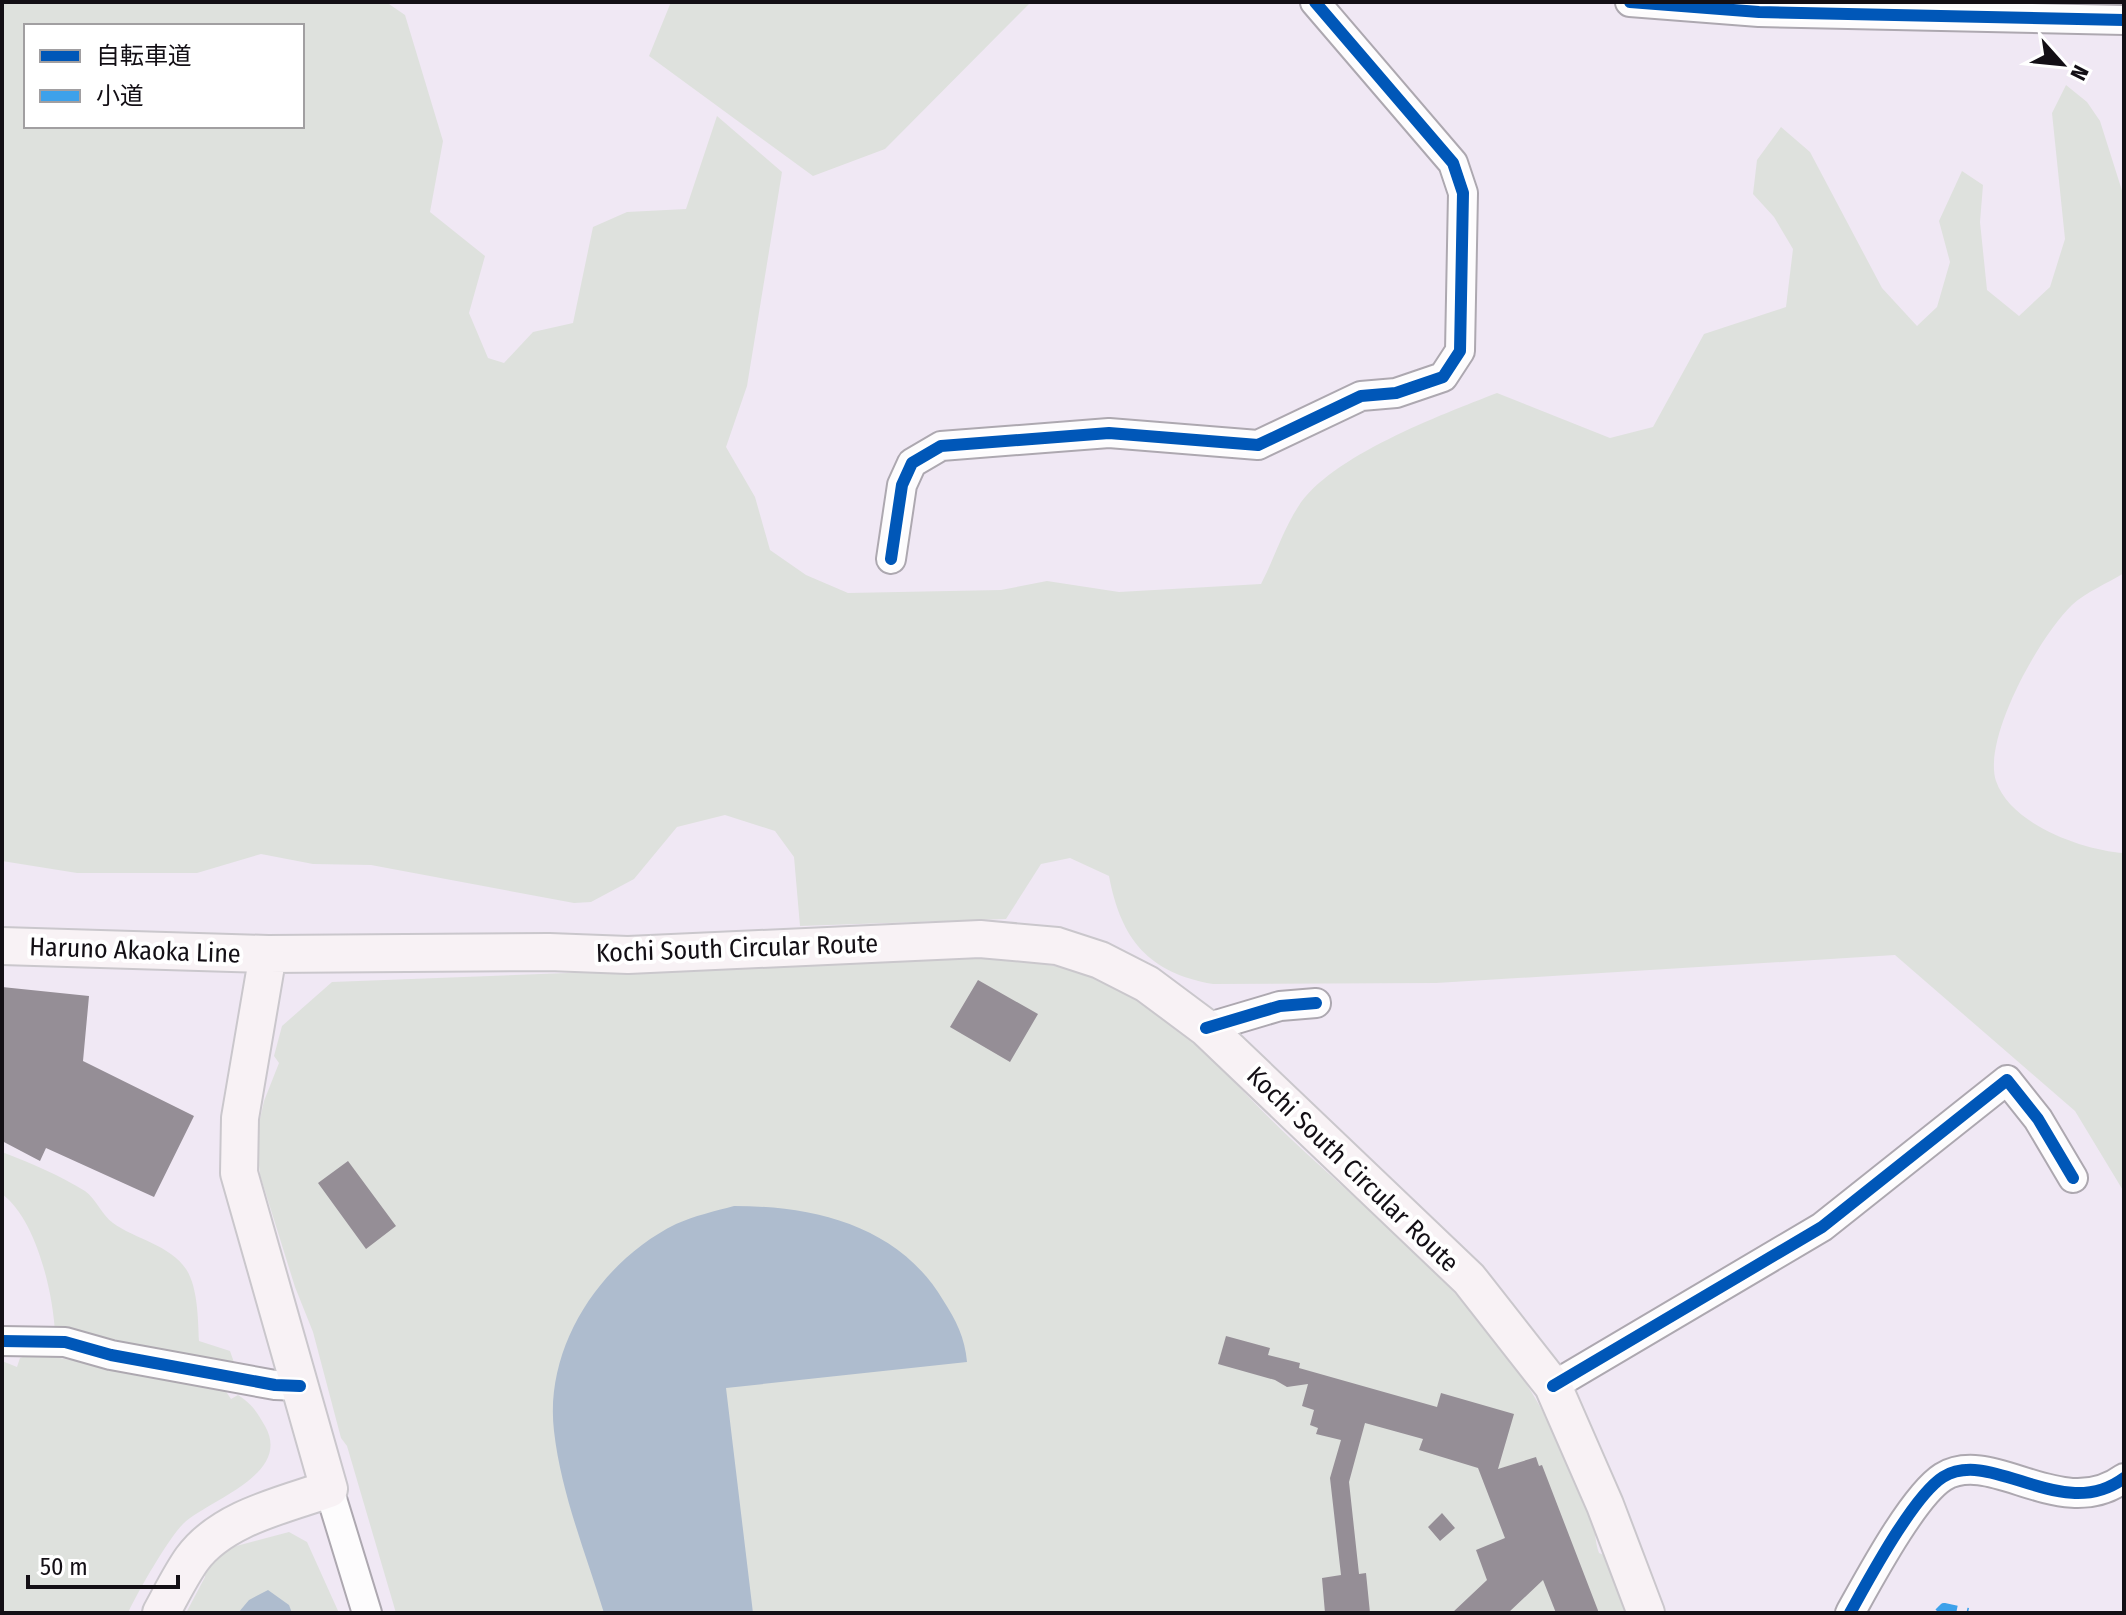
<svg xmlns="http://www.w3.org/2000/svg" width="2126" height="1615" font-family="'Fira Sans Condensed','Noto Sans JP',sans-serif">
  <rect width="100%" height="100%" fill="#f0e8f4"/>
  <path fill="#dee1dd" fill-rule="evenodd" d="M2 2H386L405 15 443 141 430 212 485 256 469 313 488 358 504 363 533 332 573 323 593 227 627 212 686 209 717 116 782 172 747 386 726 447 755 497 770 550 806 575 848 593 1001 590 1047 581 1119 592 1261 584C1274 559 1283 530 1298 507 1330 456 1441 415 1497 393L1610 438 1653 427 1704 334 1786 307 1793 249 1774 217 1753 194 1757 160 1781 127 1810 152 1882 288 1917 326 1937 307 1950 262 1939 221 1962 171 1983 185 1980 222 1987 290 2019 316 2050 287 2065 239 2052 113 2066 85 2087 102 2100 121 2124 197V573C2108 583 2086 592 2072 605 2041 634 1982 738 1996 781 2011 825 2083 850 2124 853V1192L2075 1111 1895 955 1436 983 1213 984C1149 973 1121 940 1109 876L1070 858 1041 864 1006 919 800 926 794 857 775 831 725 815 677 827 634 879 591 902 574 903 371 865 313 864 261 854 197 873H77L2 861ZM26 26H302V126H26Z
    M671 2H1031L885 149 813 176 649 56Z
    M984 957C1032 960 1076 967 1118 989 1188 1026 1233 1084 1290 1138 1378 1221 1477 1297 1538 1403 1559 1441 1579 1484 1593 1525 1596 1534 1595 1542 1599 1553L1604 1555 1625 1613H396L347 1446 341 1438 313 1332 295 1287 260 1175 256 1137 264 1101 279 1063 274 1056 282 1026 332 982Z
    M2 1152C31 1163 59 1175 85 1191 96 1199 102 1215 113 1223 135 1239 170 1245 186 1269 198 1287 198 1320 199 1341L230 1351 237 1371 55 1333C53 1292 36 1219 2 1194Z
    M34 1353 225 1390 231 1399 238 1395C252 1404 257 1412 265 1426 293 1475 207 1500 183 1524 168 1539 137 1593 128 1613H2V1361L17 1367 20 1358Z
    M289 1532 307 1542 339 1613H186L205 1577 206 1554Z"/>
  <path fill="#aebcce" d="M734 1206C815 1206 899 1226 943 1300 956 1320 965 1338 967 1362L726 1388 753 1613H604C586 1554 561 1493 554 1431 544 1346 601 1261 676 1224 694 1216 715 1211 734 1206Z
    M268 1590 289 1605 292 1613H238L249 1600Z"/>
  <path fill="#958e96" d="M978 980 1038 1014 1010 1062 950 1027Z
    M2 987 89 996 83 1061 194 1116 154 1197 46 1148 40 1161 2 1141Z
    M348 1161 396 1226 366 1249 318 1183Z
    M1226 1336 1270 1348 1268 1355 1300 1363 1299 1368 1437 1407 1441 1393 1514 1414 1498 1469 1536 1457 1539 1466 1542 1465 1599 1613H1556L1543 1580 1508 1613H1452L1487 1580 1476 1550 1505 1538 1478 1468 1419 1450 1423 1439 1365 1423 1349 1482 1359 1574 1366 1573 1370 1613H1325L1322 1578 1341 1575 1330 1478 1341 1440 1316 1434 1318 1428 1310 1425 1314 1410 1302 1406 1308 1384 1287 1387 1275 1380 1218 1364Z
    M1442 1513 1455 1528 1440 1541 1428 1527Z"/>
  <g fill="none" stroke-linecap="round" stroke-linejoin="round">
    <g stroke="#ada8b0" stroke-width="32">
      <path id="minor" d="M1630 2 1759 12 2124 20
        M891 559 902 485 912 463 941 446 1109 433 1258 445 1361 396 1396 393 1443 377 1460 351 1463 193 1453 163 1315 2
        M1206 1028 1280 1006 1316 1003
        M2 1341 65 1342 111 1355 275 1385 300 1386
        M1553 1386 1822 1227 2007 1080 2038 1119 2073 1178
        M329 1489 367 1613
        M1850 1613C1868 1581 1913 1496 1943 1477 1992 1447 2062 1524 2124 1478"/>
    </g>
    <g stroke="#cac7cc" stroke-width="40">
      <path id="major" d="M2 946 268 954 549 952 628 955 980 939 1057 946 1100 960 1147 984 1206 1028 1469 1279 1553 1386 1605 1505 1646 1613
        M161 1613C171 1595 180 1576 192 1559 222 1518 283 1505 329 1489L239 1173 240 1118 268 954"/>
    </g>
    <use href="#minor" stroke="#fdfcfd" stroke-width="28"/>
    <use href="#major" stroke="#f8f2f5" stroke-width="36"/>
    <path stroke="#3da1ea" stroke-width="10" stroke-dasharray="20 10" stroke-linecap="butt" d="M1939 1613 1944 1608 1968 1613"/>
    <g stroke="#fff" stroke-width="17">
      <path id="cycleway" d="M1630 2 1759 12 2124 20
        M891 559 902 485 912 463 941 446 1109 433 1258 445 1361 396 1396 393 1443 377 1460 351 1463 193 1453 163 1315 2
        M1206 1028 1280 1006 1316 1003
        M2 1341 65 1342 111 1355 275 1385 300 1386
        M1553 1386 1822 1227 2007 1080 2038 1119 2073 1178
        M1850 1613C1868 1581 1913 1496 1943 1477 1992 1447 2062 1524 2124 1478"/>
    </g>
    <use href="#cycleway" stroke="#0057b8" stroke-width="12"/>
  </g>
  <g text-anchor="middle" stroke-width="8" stroke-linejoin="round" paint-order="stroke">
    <g font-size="26" fill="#130f15" stroke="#fff">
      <text transform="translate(737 948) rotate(-2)" y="9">Kochi South Circular Route</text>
      <text transform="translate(135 950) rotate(2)" y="9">Haruno Akaoka Line</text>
      <text transform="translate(1353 1169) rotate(44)" y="9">Kochi South Circular Route</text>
    </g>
  </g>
  <rect width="2126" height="1615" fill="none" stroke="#130f15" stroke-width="8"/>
  <rect x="24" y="24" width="280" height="104" fill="#ffffff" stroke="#a19fa1" stroke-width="2"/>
  <rect x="40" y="50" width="40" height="12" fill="#0057b8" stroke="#a19fa1" stroke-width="2"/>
  <text x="96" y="64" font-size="24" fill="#130f15">自転車道</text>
  <rect x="40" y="90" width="40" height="12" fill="#3da1ea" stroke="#a19fa1" stroke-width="2"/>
  <text x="96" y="104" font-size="24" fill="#130f15">小道</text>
  <g transform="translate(2062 64) rotate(117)" stroke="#ffffff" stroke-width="6" paint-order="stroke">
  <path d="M0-6L14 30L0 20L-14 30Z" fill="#130f15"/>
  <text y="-12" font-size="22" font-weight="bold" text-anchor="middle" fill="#130f15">N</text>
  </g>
  <path d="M28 1575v12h150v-12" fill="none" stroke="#130f15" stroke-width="4"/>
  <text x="40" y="1575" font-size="24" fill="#130f15" stroke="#ffffff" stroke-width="6" paint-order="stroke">50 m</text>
</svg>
